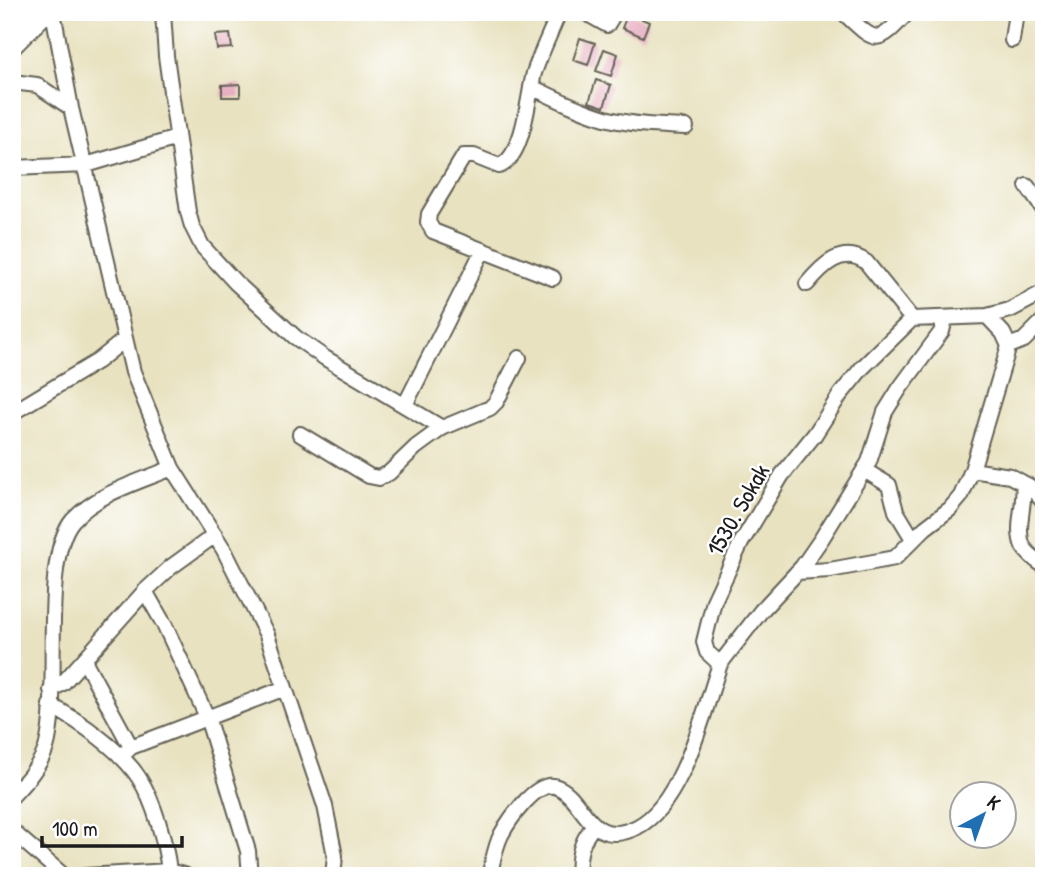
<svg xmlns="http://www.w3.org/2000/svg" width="1056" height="888" font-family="'Patrick Hand',sans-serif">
  <rect width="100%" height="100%" fill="#fff"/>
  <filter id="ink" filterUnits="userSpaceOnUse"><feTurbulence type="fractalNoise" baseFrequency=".0143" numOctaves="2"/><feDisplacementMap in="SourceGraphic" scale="14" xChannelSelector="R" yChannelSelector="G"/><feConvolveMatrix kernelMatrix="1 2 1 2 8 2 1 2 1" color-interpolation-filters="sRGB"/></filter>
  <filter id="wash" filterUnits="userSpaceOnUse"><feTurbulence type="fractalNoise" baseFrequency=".00686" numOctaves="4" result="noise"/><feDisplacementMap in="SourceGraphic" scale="28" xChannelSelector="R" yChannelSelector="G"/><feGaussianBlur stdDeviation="1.57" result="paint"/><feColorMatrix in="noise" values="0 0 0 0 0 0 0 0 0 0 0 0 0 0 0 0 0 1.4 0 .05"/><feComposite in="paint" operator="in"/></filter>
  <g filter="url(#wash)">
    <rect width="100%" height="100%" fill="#e8e2c0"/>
    <g id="blocks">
      <path fill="#e6aabe" d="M628 13 649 22 643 37 622 28Z
        M230 34 232 48 217 49 215 35Z
        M580 38 595 43 588 65 573 60Z
        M604 49 618 54 611 76 596 71Z
        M596 80 611 85 604 107 589 102Z
        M240 84V97H222V85Z"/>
    </g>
  </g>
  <g filter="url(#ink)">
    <use href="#blocks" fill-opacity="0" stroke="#636155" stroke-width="2"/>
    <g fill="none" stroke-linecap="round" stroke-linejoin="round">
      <g stroke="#636155" stroke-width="18">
        <path id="minor" d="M53 12 71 108 133 372 172 468 224 550 267 635 325 806 335 856 333 876
          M584 12 607 25 615 12
          M843 12C876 43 876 47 908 12
          M163 13 166 56 188 212 192 226 202 246 235 282 295 337 325 358 442 428
          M22 38 26 30 29 12
          M1012 40 1016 12
          M12 49 49 12
          M12 82 37 85 71 108
          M531 87C556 98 581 112 609 119 634 125 660 126 686 127
          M12 168 86 165 177 138
          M1027 186 1044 210
          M553 278 433 231 428 222 429 214 464 156H474L499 166C524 158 528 96 534 73 541 52 551 32 559 12
          M807 284C822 266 842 245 866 262L912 319
          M1009 346 1024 340 1044 320
          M405 405 483 250
          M12 413 98 361 124 340
          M300 434 369 476 379 478 389 473 416 447 442 428 490 408 496 402 519 358
          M864 470 889 485 896 511 913 539
          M972 470 1010 476 1023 483C1026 503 1015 528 1023 546 1027 554 1037 561 1044 566
          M1023 483 1029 486 1044 502
          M797 572 830 570 895 558 925 528 950 509 961 496 972 470 1009 346 1003 333 987 316
          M145 591 165 626 207 717 248 851 250 876
          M84 660 131 747
          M720 664 761 611 802 567 822 538 869 462 885 412 900 388 942 331 945 319
          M51 690 63 683 145 591 171 567 215 535
          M50 705C79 721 121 750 139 778 154 801 166 844 169 871
          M121 757 131 747 285 688
          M12 796C25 782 40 766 46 748 62 695 39 559 73 520 98 493 139 482 172 468
          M12 831 64 876
          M86 876 169 871 186 876
          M489 876C493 862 495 847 501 835 509 820 535 782 554 786 584 793 587 852 637 827 683 804 704 710 720 664L707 652 704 642 714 601 741 543 782 475 815 434 840 395 862 368 912 319 987 316 1010 310 1044 292
          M579 876C577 856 581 840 594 826"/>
      </g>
      <use href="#minor" stroke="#fff" stroke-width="14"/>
    </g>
  </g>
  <g text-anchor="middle" stroke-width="5" stroke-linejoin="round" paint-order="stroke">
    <g font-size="24" fill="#1c1c1c" stroke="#fff">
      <text transform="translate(738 510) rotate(-60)" y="8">1530. Sokak</text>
    </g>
  </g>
  <rect width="1056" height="888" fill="none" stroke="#fff" stroke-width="42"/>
  <g transform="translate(983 815) rotate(41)"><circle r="33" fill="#ffffff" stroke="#a4a4a4" stroke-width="2"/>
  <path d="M0-5L12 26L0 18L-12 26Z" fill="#1f6fb2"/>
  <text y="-10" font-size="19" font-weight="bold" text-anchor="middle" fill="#1c1c1c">K</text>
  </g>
  <path d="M42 836v10h140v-10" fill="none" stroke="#1c1c1c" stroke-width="3.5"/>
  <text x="52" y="836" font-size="21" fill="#1c1c1c" stroke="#ffffff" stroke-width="5" paint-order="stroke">100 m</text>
</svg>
